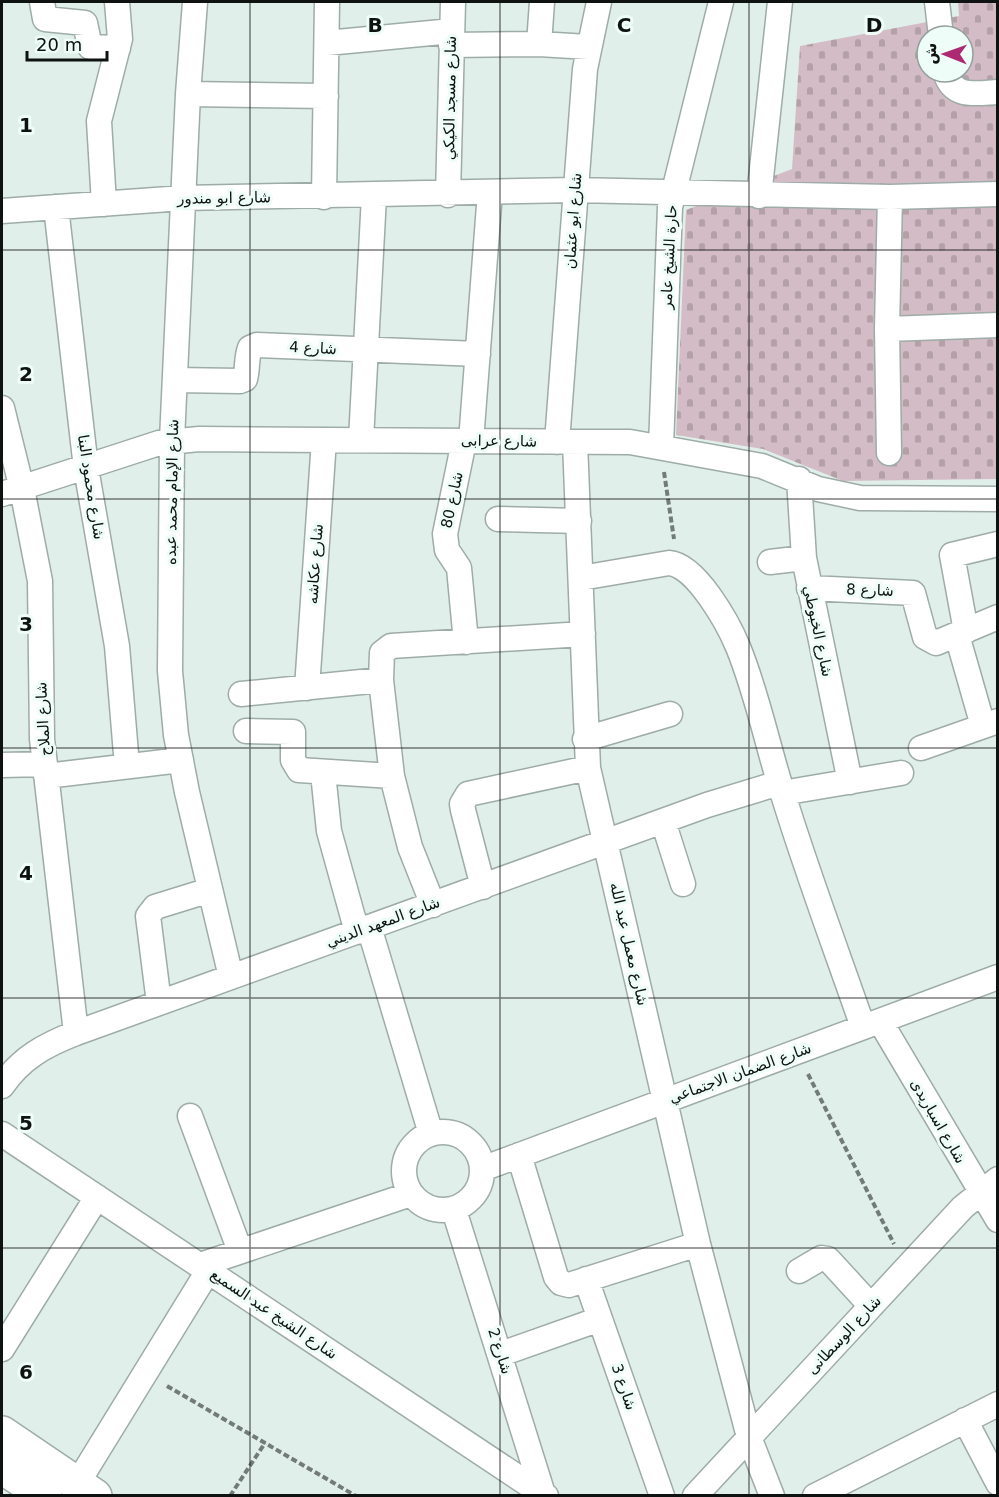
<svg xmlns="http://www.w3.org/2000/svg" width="999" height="1497" font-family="'DejaVu Sans',Cairo,sans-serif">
  <defs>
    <pattern id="cemetery-stones" width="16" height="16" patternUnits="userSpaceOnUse" patternTransform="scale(1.5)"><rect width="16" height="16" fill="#d3bcc5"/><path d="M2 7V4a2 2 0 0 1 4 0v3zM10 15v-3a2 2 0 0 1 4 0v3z" fill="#b4a1a8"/></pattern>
  </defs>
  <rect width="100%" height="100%" fill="#e1efeb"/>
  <path fill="url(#cemetery-stones)" fill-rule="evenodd" d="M958 2H997V479L843 481 763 449 676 435 686 210 792 169 800 46 959 16ZM927 36H963V72H927Z"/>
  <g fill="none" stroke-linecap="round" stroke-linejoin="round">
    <g stroke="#9eaca7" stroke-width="27">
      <path id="street" d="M42 2 45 19 85 23 90 47 118 48
        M195 2 188 94 172 440 170 671 176 735 187 792 231 977
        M937 2 941 36
        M327 43 452 31
        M539 44 542 2
        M451 45 539 44 588 47
        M945 72C953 99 975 93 998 92
        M188 94 326 96
        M448 195 453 2
        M759 196 780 2
        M324 197 327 2
        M104 204 99 121 120 39 117 2
        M56 207 86 468 117 646 127 766
        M2 211 183 198 575 190 890 197 998 194
        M887 329 998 325
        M175 380 240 381 245 379C248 368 246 358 250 348L257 345 478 354
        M2 408 22 489 40 581 42 739 76 1033
        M361 440 374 196
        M464 441 445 534 447 550 459 568 466 642
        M471 441 490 192
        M557 442 585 69 599 2
        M575 442 588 768 698 1244 749 1437 772 1496
        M661 447 670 207 721 2
        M889 453 887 329 890 197
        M799 479 804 558 850 782
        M2 494 159 443 199 439 630 442 762 466 818 489 860 498 998 499
        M498 519 579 521
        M770 562 804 558
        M581 578 669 563C696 565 728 623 738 647 757 693 767 744 782 791 806 870 836 949 863 1027
        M809 588 913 593 925 637 936 643 998 617
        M966 631 952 555 998 544
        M957 635 983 726
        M307 688 324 440
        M241 694 381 680
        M246 731 293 732V760L299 770 392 776
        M585 739 670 714
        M921 748 998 721
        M2 765 45 764
        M323 773 329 831 357 932
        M46 776 181 760
        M782 793 901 773
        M663 821 683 884
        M483 887 463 810 462 804 468 794 588 768
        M433 905 410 847 392 776 381 680 382 653 391 646 583 634
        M369 927 431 1134
        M159 1003 148 916 155 907 210 890
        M880 1021 998 1220
        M2 1086C21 1058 45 1045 76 1033L707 805 779 783
        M190 1116 240 1251
        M404 1171a39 39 0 1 1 78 0a39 39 0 1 1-78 0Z
        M2 1134 546 1496
        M519 1155 556 1277 561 1283 569 1285 698 1244
        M482 1169 998 977
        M454 1210 543 1494
        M200 1265 411 1194
        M799 1271 821 1258 828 1259 871 1306
        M586 1279 662 1496
        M2 1349 97 1197
        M501 1354 600 1319
        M965 1420 998 1483
        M77 1484 208 1271
        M695 1496 963 1207 998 1179
        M815 1496 998 1404"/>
    </g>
    <g stroke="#9eaca7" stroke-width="36">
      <path id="secondary" d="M2 1433 95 1496
        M2 1467 45 1496"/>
    </g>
    <path stroke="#727b79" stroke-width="4" stroke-dasharray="6 3" stroke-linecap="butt" d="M664 472 674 539
      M808 1074 894 1244
      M167 1386 356 1496
      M230 1496 265 1443"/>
    <use href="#street" stroke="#fff" stroke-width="24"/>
    <use href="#secondary" stroke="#fff" stroke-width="33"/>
  </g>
  <path fill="none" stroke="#0e1311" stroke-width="1.5" stroke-opacity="0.55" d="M250 2V1496M500 2V1496M749 2V1496M2 250H998M2 499H998M2 748H998M2 998H998M2 1248H998"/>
  <g text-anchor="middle" stroke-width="6" stroke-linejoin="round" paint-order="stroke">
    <g font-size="15" fill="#0e1311" stroke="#eefdf8">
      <text transform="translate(450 98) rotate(-89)" y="5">شارع مسجد الكيكي</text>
      <text transform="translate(224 198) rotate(-1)" y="5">شارع ابو مندور</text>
      <text transform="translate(573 221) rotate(-86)" y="5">شارع ابو عثمان</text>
      <text transform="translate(669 257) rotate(-87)" y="5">حارة الشيخ عامر</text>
      <text transform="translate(313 348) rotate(3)" y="5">شارع 4</text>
      <text transform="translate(499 441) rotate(1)" y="5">شارع عرابى</text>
      <text transform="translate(91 487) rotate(81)" y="5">شارع محمود البنا</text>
      <text transform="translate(172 492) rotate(-89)" y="5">شارع الإمام محمد عبده</text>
      <text transform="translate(452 500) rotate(-78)" y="5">شارع 80</text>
      <text transform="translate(315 564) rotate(-86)" y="5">شارع عكاشه</text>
      <text transform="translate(870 590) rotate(2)" y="5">شارع 8</text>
      <text transform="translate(818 631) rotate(78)" y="5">شارع الخيوطي</text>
      <text transform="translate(43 719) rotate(-93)" y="5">شارع الملاح</text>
      <text transform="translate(383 922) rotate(-20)" y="5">شارع المعهد الديني</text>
      <text transform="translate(629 944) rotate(77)" y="5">شارع معمل عبد الله</text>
      <text transform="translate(740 1073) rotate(-20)" y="5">شارع الضمان الاجتماعي</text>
      <text transform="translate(938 1121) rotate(60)" y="5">شارع اسباريدى</text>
      <text transform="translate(274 1314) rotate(34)" y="5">شارع الشيخ عبد السميع</text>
      <text transform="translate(844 1335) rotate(-47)" y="5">شارع الوسطانى</text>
      <text transform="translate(500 1351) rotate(72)" y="5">شارع 2</text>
      <text transform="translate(624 1387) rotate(71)" y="5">شارع 3</text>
    </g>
  </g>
  <g font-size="20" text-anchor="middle" font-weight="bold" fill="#0e1311" stroke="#eefdf8" stroke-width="6" stroke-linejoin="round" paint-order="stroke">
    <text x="375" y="32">B</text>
    <text x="624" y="32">C</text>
    <text x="874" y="32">D</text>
    <text x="26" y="132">1</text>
    <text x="26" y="381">2</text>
    <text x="26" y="631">3</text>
    <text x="26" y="880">4</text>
    <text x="26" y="1130">5</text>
    <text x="26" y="1379">6</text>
  </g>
  <rect width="999" height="1497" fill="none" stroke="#0e1311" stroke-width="6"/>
  <g transform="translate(945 54) rotate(271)"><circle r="28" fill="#eefdf8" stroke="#949f9c" stroke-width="1.5"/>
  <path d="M0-4.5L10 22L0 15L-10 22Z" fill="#ad2972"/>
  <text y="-9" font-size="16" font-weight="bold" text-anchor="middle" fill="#0e1311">ش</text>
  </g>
  <path d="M27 51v9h80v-9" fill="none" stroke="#0e1311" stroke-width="3"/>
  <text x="36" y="51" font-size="18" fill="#0e1311" stroke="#eefdf8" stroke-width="4.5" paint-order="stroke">20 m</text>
</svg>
